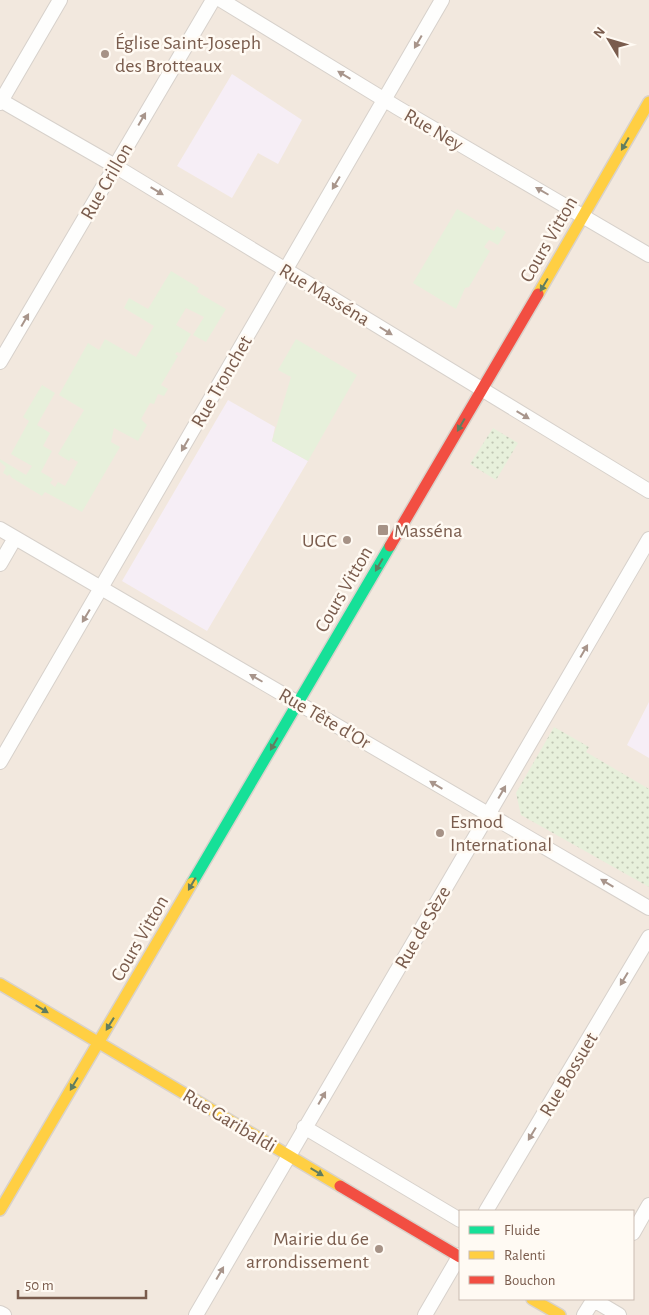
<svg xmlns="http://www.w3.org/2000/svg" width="649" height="1315" font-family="'Alegreya Sans',sans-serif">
  <defs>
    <pattern id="park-dots" width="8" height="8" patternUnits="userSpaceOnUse" patternTransform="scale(1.25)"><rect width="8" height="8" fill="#e7f0db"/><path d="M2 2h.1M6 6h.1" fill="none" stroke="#c0c6b4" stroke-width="1.8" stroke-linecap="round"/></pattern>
  </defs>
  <rect width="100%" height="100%" fill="#f9f5f0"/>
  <path fill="#f2e8de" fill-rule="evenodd" d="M0 0H649V1315H0ZM460 1211H633V1299H460Z"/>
  <path fill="#f6eef6" d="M232 74 302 120 278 164 258 153 232 198 177 166Z
    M228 400 275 427 272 441 308 461 207 631 122 581Z
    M649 702V758L627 745Z"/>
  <path fill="url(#park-dots)" d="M493 428 518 443 496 480 470 464Z
    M554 727 589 747 586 752 649 789V887L521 815 516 793Z"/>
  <path fill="#e7f0db" d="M457 209 494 231 497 226 506 232 498 245 489 240 484 247 490 251 469 287 465 288 456 309 413 283Z
    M171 271 199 288 197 292 226 309 206 342 193 335 204 317 186 308 176 325 191 334 180 353 177 352 175 354 178 356 161 385 168 389 164 396 158 394 154 404 150 403 141 419 147 425 138 441 114 428 111 442 120 447 82 512 45 492 42 496 12 478 9 474 8 476 3 473 6 467 0 462V459L26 475 32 466 11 454 29 421 23 417 42 385 55 393 37 425 50 433 43 446 52 451 41 472 53 479 50 483 55 487 58 482 65 486 78 462 71 458 69 461 58 454 84 410 59 395 88 343 99 350 105 339 136 357 154 326 124 308 129 298 148 309Z
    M296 339 357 375 308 461 272 441 291 377 278 370Z"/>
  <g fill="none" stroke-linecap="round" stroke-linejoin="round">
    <g stroke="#d7d1cb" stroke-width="16">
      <path id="street" d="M221 0 398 108 649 255
        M0 100 115 166 649 491
        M0 103 60 0
        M0 362 213 0
        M0 529 649 908
        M0 564 15 538
        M0 762 442 0
        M304 1127 460 1220
        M486 1211 649 937
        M633 1233 649 1205
        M592 1299 619 1315
        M0 1313 4 1315
        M196 1315 649 539
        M425 1315 460 1255
        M584 1315 594 1299"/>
    </g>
    <g stroke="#d9d2cb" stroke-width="14">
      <path id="fast" d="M192 883 390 546"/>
    </g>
    <g stroke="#d9d2cb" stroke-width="14">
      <path id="slow" d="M538 294 649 102
        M0 984 340 1186
        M0 1210 192 883
        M532 1299 560 1315"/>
    </g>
    <g stroke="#d9d2cb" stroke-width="14">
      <path id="jam" d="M390 546 538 294
        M340 1186 460 1257"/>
    </g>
    <use href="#street" stroke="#fefefd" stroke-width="14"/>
    <use href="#fast" stroke="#16e098" stroke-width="11"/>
    <use href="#slow" stroke="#ffcf43" stroke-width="11"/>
    <use href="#jam" stroke="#f24e42" stroke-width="11"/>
  </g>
  <defs><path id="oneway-solid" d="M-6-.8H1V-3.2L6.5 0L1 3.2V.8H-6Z" transform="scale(1.25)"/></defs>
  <g fill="#a8958b">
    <use href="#oneway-solid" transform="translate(418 42) rotate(120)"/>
    <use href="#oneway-solid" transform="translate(344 75) rotate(-149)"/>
    <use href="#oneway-solid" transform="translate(142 119) rotate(-60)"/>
    <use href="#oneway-solid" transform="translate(336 183) rotate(121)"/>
    <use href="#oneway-solid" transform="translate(157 191) rotate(31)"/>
    <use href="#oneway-solid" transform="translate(542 191) rotate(-150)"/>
    <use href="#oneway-solid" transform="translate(25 320) rotate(-60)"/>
    <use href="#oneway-solid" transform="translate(386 331) rotate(32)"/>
    <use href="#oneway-solid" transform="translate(523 415) rotate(31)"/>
    <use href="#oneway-solid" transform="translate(185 445) rotate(120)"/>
    <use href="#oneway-solid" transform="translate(86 616) rotate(121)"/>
    <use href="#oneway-solid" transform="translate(584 651) rotate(-60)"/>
    <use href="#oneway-solid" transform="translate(256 678) rotate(-150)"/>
    <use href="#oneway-solid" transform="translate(436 785) rotate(-149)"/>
    <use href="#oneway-solid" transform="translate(502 792) rotate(-60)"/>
    <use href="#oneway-solid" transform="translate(607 883) rotate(-149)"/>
    <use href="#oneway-solid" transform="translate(624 979) rotate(121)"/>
    <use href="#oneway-solid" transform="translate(322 1098) rotate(-60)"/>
    <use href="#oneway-solid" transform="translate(532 1134) rotate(121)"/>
    <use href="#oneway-solid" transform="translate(220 1273) rotate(-60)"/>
  </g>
  <g fill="#617d60">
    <use href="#oneway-solid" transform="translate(625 144) rotate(120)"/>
    <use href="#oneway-solid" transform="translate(544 285) rotate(121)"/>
    <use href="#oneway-solid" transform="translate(461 425) rotate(120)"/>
    <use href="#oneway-solid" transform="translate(379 565) rotate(120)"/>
    <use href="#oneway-solid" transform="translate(274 744) rotate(120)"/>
    <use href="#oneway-solid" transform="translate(192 884) rotate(120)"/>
    <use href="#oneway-solid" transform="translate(42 1009) rotate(31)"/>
    <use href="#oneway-solid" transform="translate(110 1024) rotate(122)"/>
    <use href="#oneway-solid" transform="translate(74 1084) rotate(121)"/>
    <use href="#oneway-solid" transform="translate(317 1172) rotate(31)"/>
  </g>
  <g fill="#a69286" stroke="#fffaf3" stroke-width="2">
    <circle cx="105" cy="54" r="5"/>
    <rect x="377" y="524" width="12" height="12" rx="2.5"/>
    <circle cx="347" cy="540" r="5"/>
    <circle cx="440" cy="833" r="5"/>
    <circle cx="379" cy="1249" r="5"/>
  </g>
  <g text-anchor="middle" stroke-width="5" stroke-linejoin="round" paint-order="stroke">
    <g font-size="20" fill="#7a5c4d" stroke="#fffaf3" text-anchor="start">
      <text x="115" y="49">Église Saint-Joseph<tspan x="115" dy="23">des Brotteaux</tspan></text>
      <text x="394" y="537">Masséna</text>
      <text x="337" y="547" text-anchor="end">UGC</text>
      <text x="450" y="828">Esmod<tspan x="450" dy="23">International</tspan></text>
      <text x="369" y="1245" text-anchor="end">Mairie du 6e<tspan x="369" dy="23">arrondissement</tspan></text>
    </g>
    <g font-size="20" fill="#7a5c4d" stroke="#fffaf3">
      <text transform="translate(434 129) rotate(30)" y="7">Rue Ney</text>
      <text transform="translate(106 181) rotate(-60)" y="7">Rue Crillon</text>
      <text transform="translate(548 239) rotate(-60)" y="7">Cours Vitton</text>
      <text transform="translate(325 294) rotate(31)" y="7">Rue Masséna</text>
      <text transform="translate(221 381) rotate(-60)" y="7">Rue Tronchet</text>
      <text transform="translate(343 589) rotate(-60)" y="7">Cours Vitton</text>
      <text transform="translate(325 718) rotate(30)" y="7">Rue Tête d'Or</text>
      <text transform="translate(422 927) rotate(-60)" y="7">Rue de Sèze</text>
      <text transform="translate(139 938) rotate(-60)" y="7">Cours Vitton</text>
      <text transform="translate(568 1074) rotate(-59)" y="7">Rue Bossuet</text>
      <text transform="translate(230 1120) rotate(31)" y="7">Rue Garibaldi</text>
    </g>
  </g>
  <rect x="459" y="1210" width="175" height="90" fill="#fffaf3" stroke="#cabbb1"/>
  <rect x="469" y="1226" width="25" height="8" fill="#16e098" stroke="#cabbb1"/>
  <text x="504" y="1235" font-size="15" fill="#7a5c4d">Fluide</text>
  <rect x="469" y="1251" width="25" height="8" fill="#ffcf43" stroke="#cabbb1"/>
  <text x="504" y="1260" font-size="15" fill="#7a5c4d">Ralenti</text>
  <rect x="469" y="1276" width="25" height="8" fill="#f24e42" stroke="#cabbb1"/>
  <text x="504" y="1285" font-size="15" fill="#7a5c4d">Bouchon</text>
  <g transform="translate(609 40) rotate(308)" stroke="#fffaf3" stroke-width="4" paint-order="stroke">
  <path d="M0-4L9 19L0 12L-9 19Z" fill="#7a5c4d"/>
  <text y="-8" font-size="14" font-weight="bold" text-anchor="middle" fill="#7a5c4d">N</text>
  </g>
  <path d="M18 1290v8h128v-8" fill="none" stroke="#7a5c4d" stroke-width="2.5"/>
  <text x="25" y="1290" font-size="15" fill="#7a5c4d" stroke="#fffaf3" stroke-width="4" paint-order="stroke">50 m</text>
</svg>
